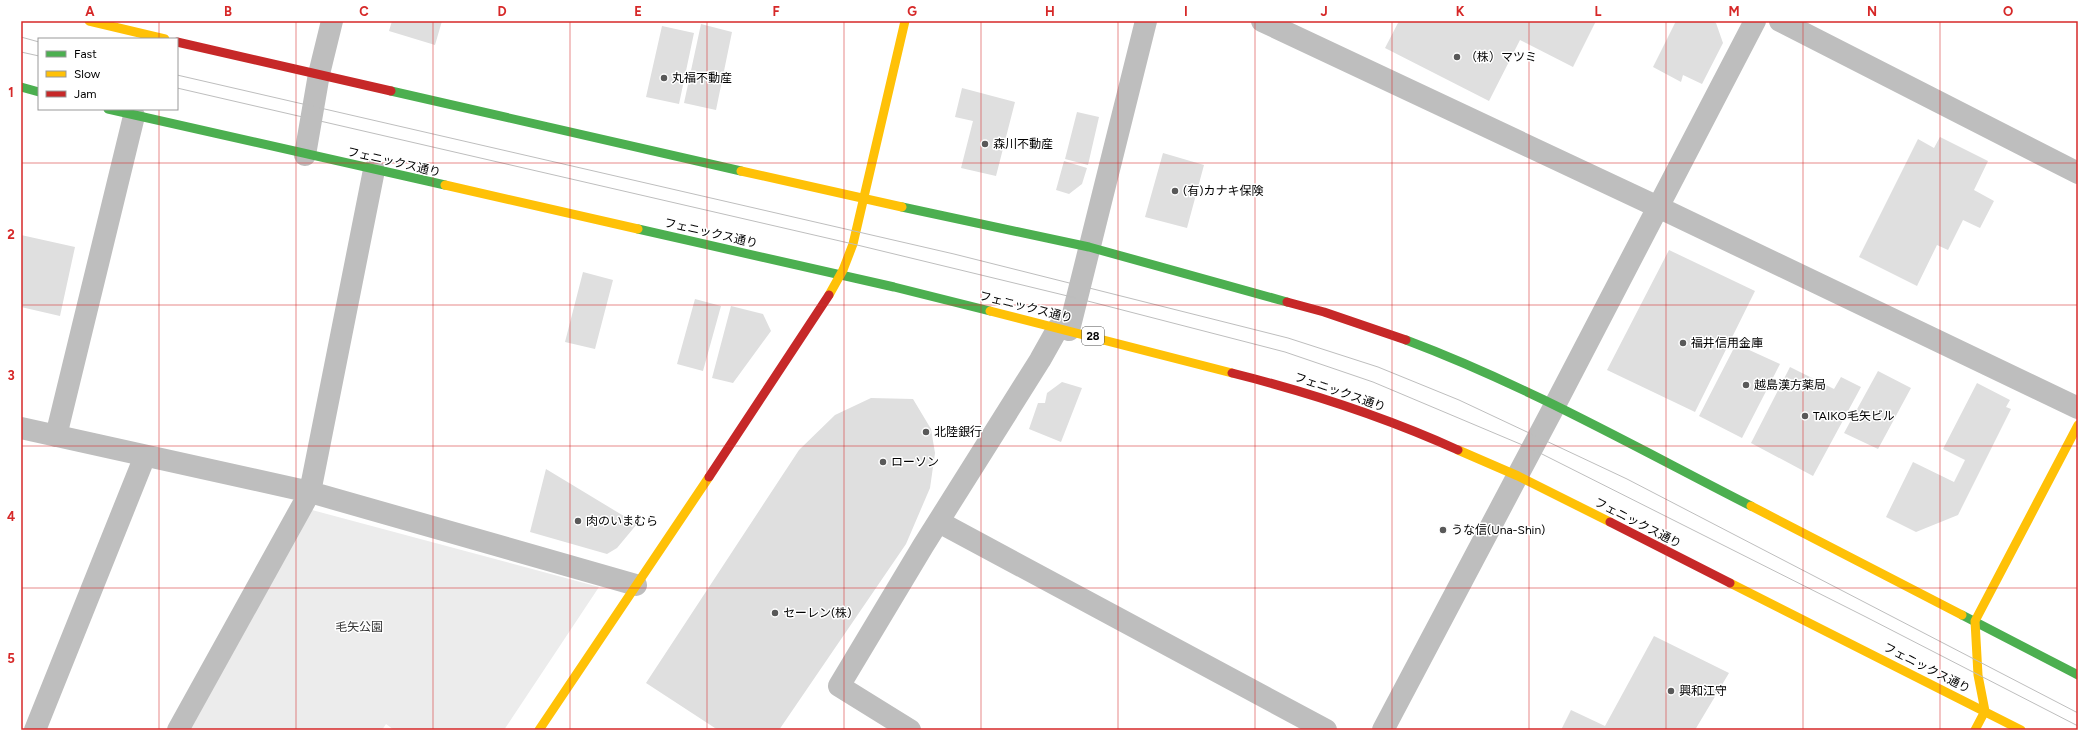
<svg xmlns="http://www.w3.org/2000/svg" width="2099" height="751" font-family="Figtree,'Noto Sans JP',sans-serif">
  <rect width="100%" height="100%" fill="#fff"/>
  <path fill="#ececec" d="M312 510 599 587 504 730H394L386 724 382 730H181Z"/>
  <path fill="#dfdfdf" d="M392 21H442L435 45 389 31Z
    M1399 21H1596L1573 67 1520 40 1489 101 1385 48Z
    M1676 21H1712L1716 23 1723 43 1702 84 1683 75 1681 82 1653 67Z
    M701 24 732 32 716 110 684 103Z
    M662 26 694 33 679 104 646 97Z
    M962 88 1015 102 996 176 961 168 973 121 955 117Z
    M1077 112 1099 117 1088 165 1065 159Z
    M1940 137 1988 161 1974 190 1994 201 1980 228 1963 220 1948 250 1937 245 1917 286 1859 257 1918 139 1934 148Z
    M1163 153 1204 165 1187 228 1145 217Z
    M1064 161 1087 168 1082 184 1069 194 1056 190Z
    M21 235 75 247 60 316 21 307Z
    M1669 250 1755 291 1695 412 1607 370Z
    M583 272 613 280 595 349 565 342Z
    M695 299 721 306 703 371 677 364Z
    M731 306 763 314 771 331 733 383 712 378Z
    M1736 344 1780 364 1742 438 1699 416Z
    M1790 367 1834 389 1841 377 1861 387 1813 476 1751 443Z
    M1878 371 1911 388 1878 449 1844 433Z
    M1062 382 1082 388 1061 442 1029 429 1038 403H1045L1047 393Z
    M1977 383 2010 400 2006 407 2011 409 1958 515 1916 532 1886 517 1913 462 1954 482 1965 460 1943 449Z
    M871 398 913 399 931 429 935 453 930 488 906 544 779 730H718L646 683 799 450 835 415Z
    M546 469 637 524 617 548 607 554 530 532Z
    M1654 636 1729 673 1695 730H1561L1571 710 1605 726Z"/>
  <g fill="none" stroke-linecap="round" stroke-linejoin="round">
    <path stroke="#bebebe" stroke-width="22" d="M1262 21 1658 207 2078 408
      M1780 21 2078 173
      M305 155 319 74 332 21
      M1069 330 1146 21
      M21 428 310 492 636 585
      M56 436 134 116
      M939 522 1326 730
      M35 730 145 456
      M178 730 310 492 374 170
      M910 730 839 686 923 546 1040 360 1058 328
      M1383 730 1555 405 1755 21"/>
    <path stroke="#4caf50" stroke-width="9" d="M21 87 39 92
      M391 91 741 171
      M108 109 445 185
      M902 207 1089 247 1287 302
      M638 229 894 287 990 311
      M1406 340C1526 385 1637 448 1751 506
      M1962 615 2078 675"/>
    <path stroke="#ffc107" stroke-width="9" d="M89 21 165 39
      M741 171 902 207
      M445 185 638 229
      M829 295 843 270 853 244 905 21
      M990 311 1232 373
      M1458 450 1518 476 1610 522
      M1751 506 1962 615
      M1730 583 2021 730
      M539 730 709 477
      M1975 730 1985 711 1978 675 1975 621 2078 425"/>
    <path stroke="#c62828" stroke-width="9" d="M177 42 391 91
      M1287 302 1324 312 1406 340
      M1232 373C1308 392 1385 417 1458 450
      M709 477 829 295
      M1610 522 1730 583"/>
    <path stroke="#bebebe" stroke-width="1" d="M21 37 39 42
      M21 52 39 56
      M177 75 954 254 1288 338 1378 367 1459 400 1627 479 2078 713
      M177 88 853 244 1076 298 1285 352 1373 382 1532 449 1866 617 2078 726"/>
  </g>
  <path fill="none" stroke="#d62828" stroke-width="1" stroke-opacity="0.55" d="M159 21V39M296 21V730M433 21V730M570 21V730M707 21V730M844 21V730M981 21V730M1118 21V730M1255 21V730M1392 21V730M1529 21V730M1666 21V730M1803 21V730M1940 21V730M159 109V730M21 163H2078M21 305H2078M21 446H2078M21 588H2078"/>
  <g fill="#595959" stroke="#fff" stroke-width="1.5">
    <circle cx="1457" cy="57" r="4"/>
    <circle cx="664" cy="78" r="4"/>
    <circle cx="985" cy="144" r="4"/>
    <circle cx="1175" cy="191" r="4"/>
    <circle cx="1683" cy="343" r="4"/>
    <circle cx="1746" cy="385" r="4"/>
    <circle cx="1805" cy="416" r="4"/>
    <circle cx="926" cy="432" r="4"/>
    <circle cx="883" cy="462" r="4"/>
    <circle cx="578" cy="521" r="4"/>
    <circle cx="1443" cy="530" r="4"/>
    <circle cx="775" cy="613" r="4"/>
    <circle cx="1671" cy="691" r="4"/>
  </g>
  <g text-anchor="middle" stroke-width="3" stroke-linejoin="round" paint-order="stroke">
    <rect fill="#fff" stroke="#4c4c4c" stroke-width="1" x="1082" y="327" width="22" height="18" rx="3"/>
    <g font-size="11" font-weight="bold" fill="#000">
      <text x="1093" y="340">28</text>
    </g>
    <g font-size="12" fill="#000" stroke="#fff" text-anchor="start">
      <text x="1465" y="61">（株）マツミ</text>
      <text x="672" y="82">丸福不動産</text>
      <text x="993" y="148">森川不動産</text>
      <text x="1183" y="195">(有)カナキ保険</text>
      <text x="1691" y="347">福井信用金庫</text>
      <text x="1754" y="389">越島漢方薬局</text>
      <text x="1813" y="420">TAIKO毛矢ビル</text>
      <text x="934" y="436">北陸銀行</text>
      <text x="891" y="466">ローソン</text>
      <text x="586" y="525">肉のいまむら</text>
      <text x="1451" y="534">うな信(Una-Shin)</text>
      <text x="783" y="617">セーレン(株)</text>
      <text x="1679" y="695">興和江守</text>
    </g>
    <g font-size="12" fill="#000" stroke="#fff">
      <text transform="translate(394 162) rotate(13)" y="4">フェニックス通り</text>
      <text transform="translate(711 233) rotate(13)" y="4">フェニックス通り</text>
      <text transform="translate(1026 307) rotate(14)" y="4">フェニックス通り</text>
      <text transform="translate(1340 392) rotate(19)" y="4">フェニックス通り</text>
      <text transform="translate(1638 523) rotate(27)" y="4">フェニックス通り</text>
      <text transform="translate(1927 668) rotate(27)" y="4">フェニックス通り</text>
    </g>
    <g font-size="12" fill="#333" stroke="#fff">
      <text x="359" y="631">毛矢公園</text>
    </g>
  </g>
  <rect width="2099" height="751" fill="none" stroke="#ffffff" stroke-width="44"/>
  <rect x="38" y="38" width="140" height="72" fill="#ffffff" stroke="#999999"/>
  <rect x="46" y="51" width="20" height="6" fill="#4caf50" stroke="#999999"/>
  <text x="74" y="58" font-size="12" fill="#000000">Fast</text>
  <rect x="46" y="71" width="20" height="6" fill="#ffc107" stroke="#999999"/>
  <text x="74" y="78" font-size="12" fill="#000000">Slow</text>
  <rect x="46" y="91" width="20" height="6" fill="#c62828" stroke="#999999"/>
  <text x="74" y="98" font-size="12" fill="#000000">Jam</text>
  <rect x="22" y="22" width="2055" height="707" fill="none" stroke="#d62828" stroke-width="1.5"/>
  <g font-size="13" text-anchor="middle" font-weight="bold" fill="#d62828">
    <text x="90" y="16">A</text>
    <text x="228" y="16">B</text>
    <text x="364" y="16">C</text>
    <text x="502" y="16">D</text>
    <text x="638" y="16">E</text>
    <text x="776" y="16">F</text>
    <text x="912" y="16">G</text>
    <text x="1050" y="16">H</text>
    <text x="1186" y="16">I</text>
    <text x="1324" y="16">J</text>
    <text x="1460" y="16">K</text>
    <text x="1598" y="16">L</text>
    <text x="1734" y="16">M</text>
    <text x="1872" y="16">N</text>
    <text x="2008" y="16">O</text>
    <text x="11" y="97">1</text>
    <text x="11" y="239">2</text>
    <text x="11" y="380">3</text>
    <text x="11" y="521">4</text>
    <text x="11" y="663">5</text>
  </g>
</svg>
